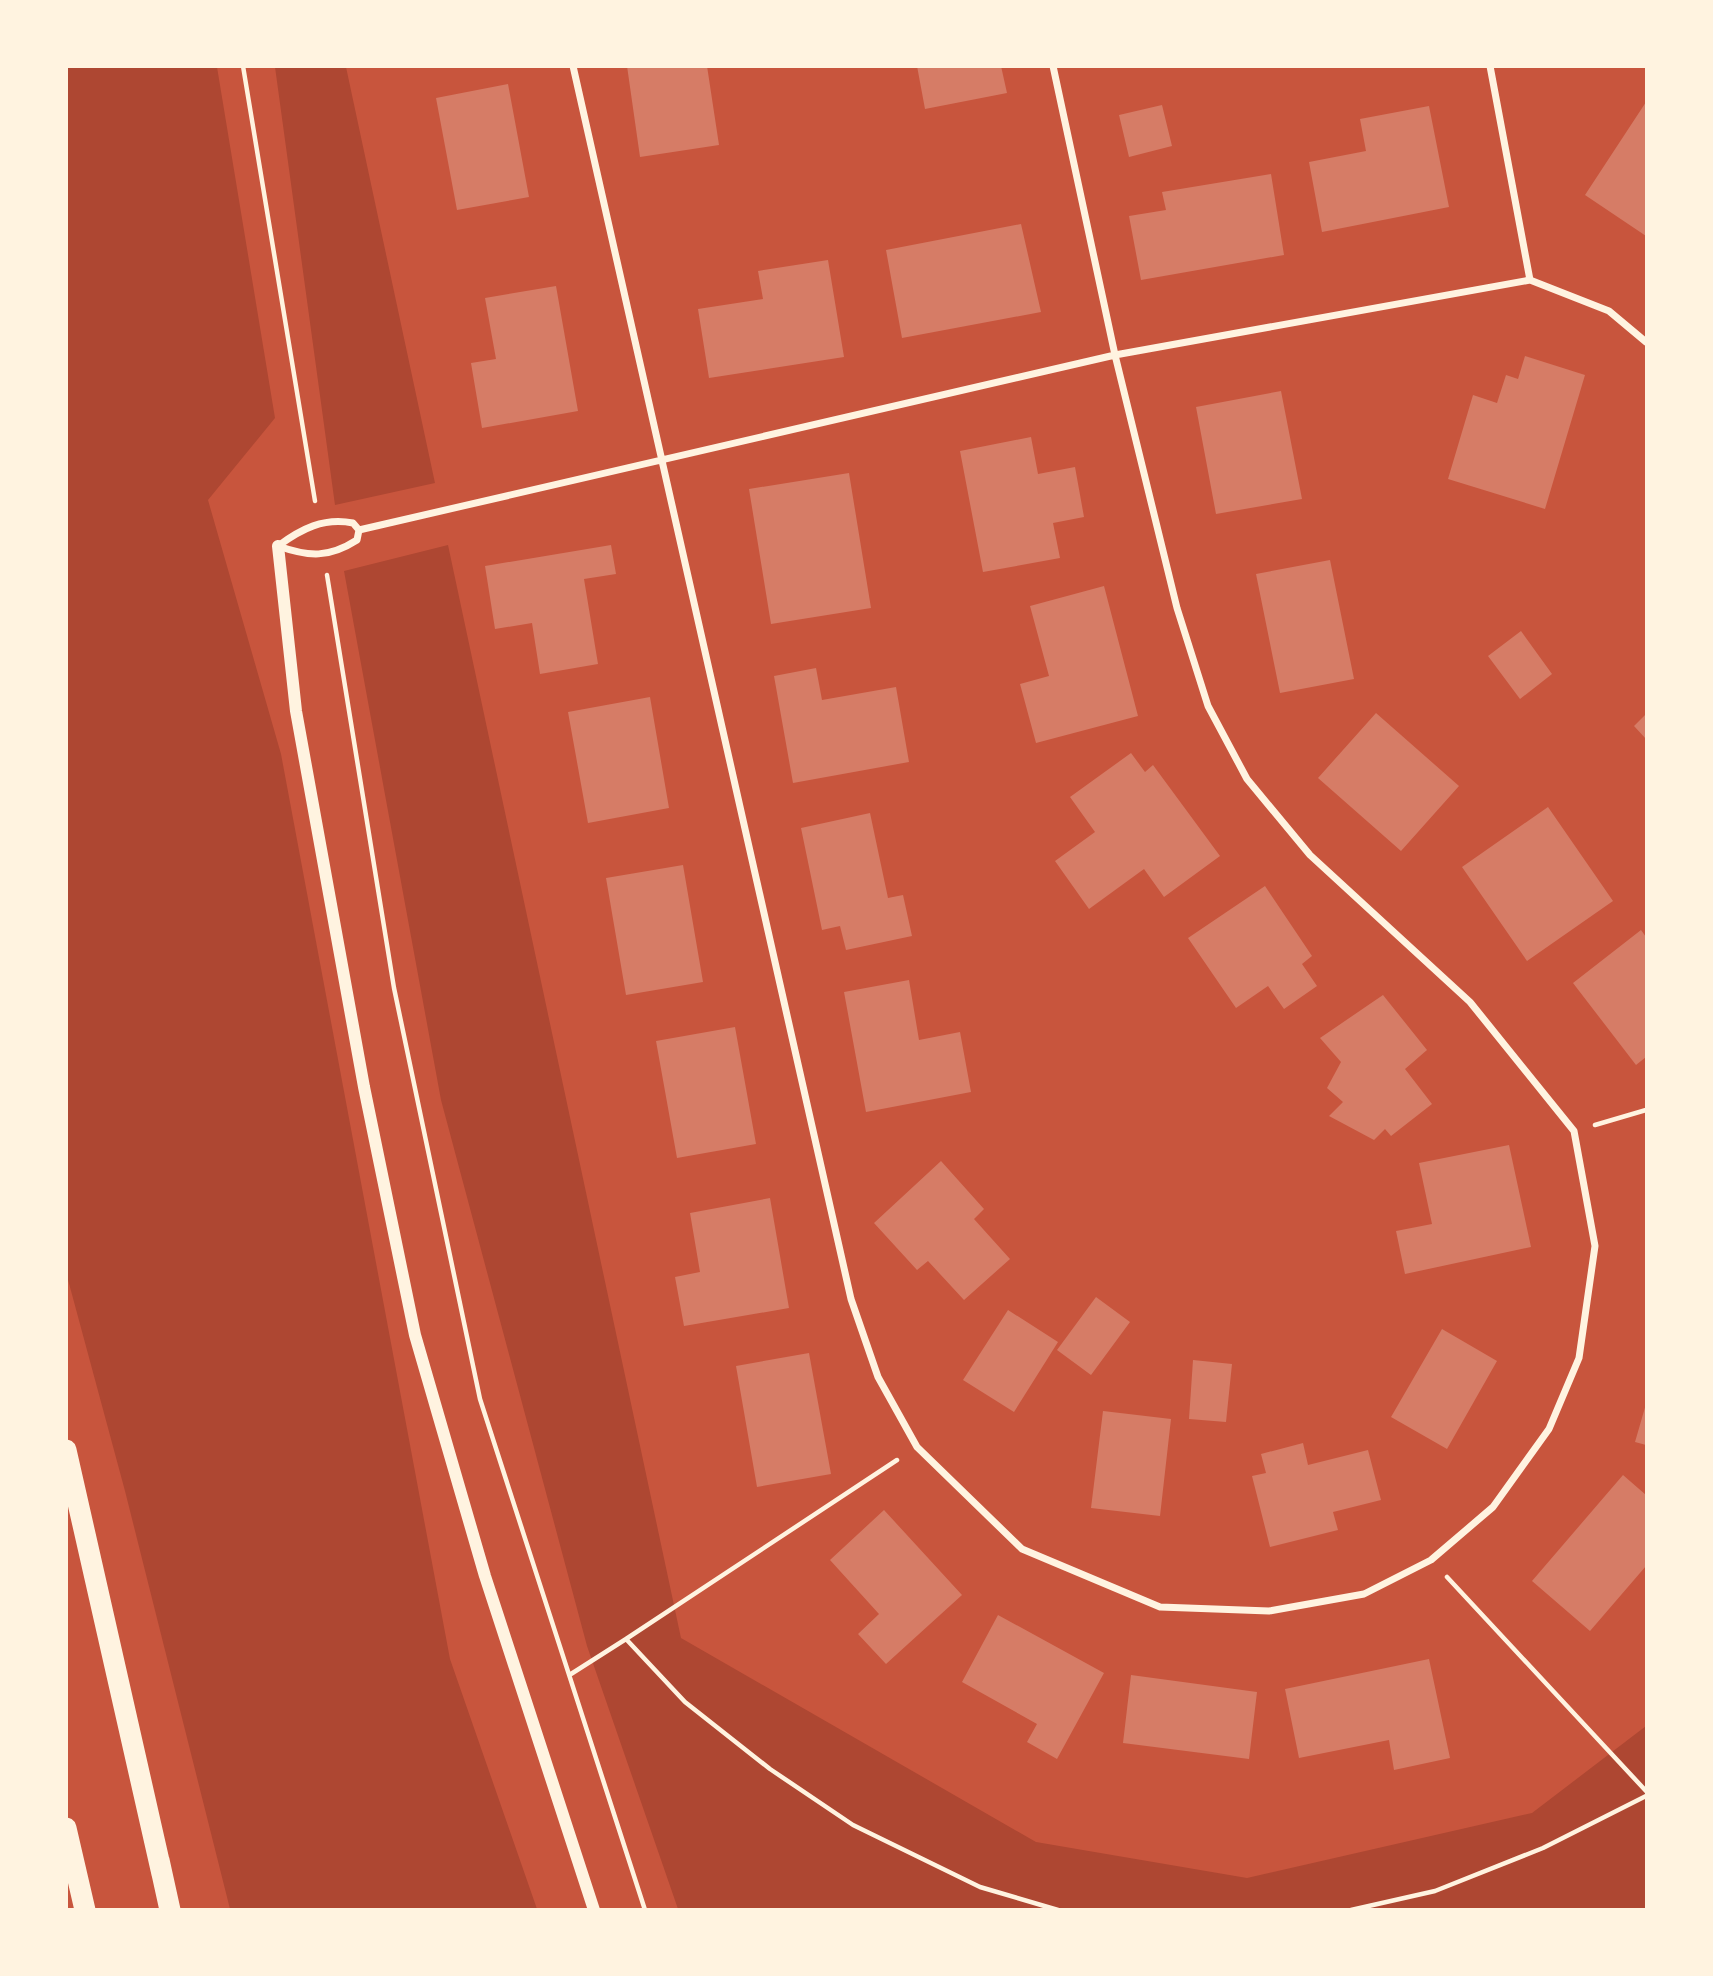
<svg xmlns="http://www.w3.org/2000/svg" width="1713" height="1976" font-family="'PT Sans Narrow',sans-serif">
  <rect width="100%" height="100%" fill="#c8553d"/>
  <path fill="#ae4732" d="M66 67H217L275 418 208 500 281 754 450 1659 537 1909H230L125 1491 67 1276Z
    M275 67H346L435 483 335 505Z
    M448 545 681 1638 1036 1842 1247 1878 1532 1813 1646 1726V1909H678L587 1646 441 1100 344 571Z"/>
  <path fill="#d67c66" d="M627 66H707L719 145 640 157Z
    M917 66H1001L1007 93 925 109Z
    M508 84 529 197 457 210 436 98Z
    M1646 102V236L1585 195Z
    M1162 105 1172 146 1129 157 1119 115Z
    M1429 106 1449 207 1322 232 1309 162 1366 151 1360 119Z
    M1271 174 1284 255 1141 280 1129 216 1166 210 1162 192Z
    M1021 224 1041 312 902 338 886 250Z
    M828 260 844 357 709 378 698 309 763 299 758 271Z
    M556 286 578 411 482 428 471 363 496 359 485 298Z
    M1525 356 1585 375 1545 509 1448 479 1473 395 1497 403 1506 375 1518 379Z
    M1281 391 1302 499 1216 514 1196 407Z
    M1031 437 1038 474 1075 467 1084 517 1053 523 1060 558 983 572 960 451Z
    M849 473 871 608 771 624 749 489Z
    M611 545 616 574 584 579 598 664 540 674 532 623 495 629 485 566Z
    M1330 560 1354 679 1280 693 1256 574Z
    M1104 586 1138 716 1036 743 1020 684 1049 676 1030 606Z
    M1521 631 1552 674 1520 699 1488 656Z
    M816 668 822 700 896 687 909 762 793 783 774 676Z
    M650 697 669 808 588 823 568 712Z
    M1376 713 1459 786 1401 851 1318 778Z
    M1646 714V739L1634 726Z
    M1131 753 1145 772 1153 765 1220 856 1164 897 1144 869 1089 909 1055 861 1095 832 1070 797Z
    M1548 807 1613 901 1527 961 1462 867Z
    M870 813 888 898 903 895 912 936 846 950 840 926 822 930 801 828Z
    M683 865 703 982 626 995 606 878Z
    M1265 886 1312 956 1302 964 1317 986 1284 1009 1268 986 1236 1008 1188 938Z
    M1641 930 1646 937V1057L1636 1065 1573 983Z
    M909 980 919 1040 960 1032 971 1092 866 1112 844 992Z
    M1383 995 1427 1050 1405 1069 1432 1104 1391 1136 1385 1129 1374 1140 1329 1116 1343 1102 1327 1088 1341 1062 1320 1038Z
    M735 1027 756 1144 677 1158 656 1041Z
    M1509 1145 1531 1247 1405 1274 1396 1231 1432 1224 1419 1163Z
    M941 1161 984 1209 974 1219 1010 1259 964 1300 928 1261 917 1270 874 1223Z
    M770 1198 789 1308 684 1326 675 1277 700 1272 690 1213Z
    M1096 1297 1130 1322 1091 1375 1057 1350Z
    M1008 1310 1058 1342 1014 1412 963 1380Z
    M1442 1329 1497 1361 1447 1449 1391 1417Z
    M809 1353 831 1474 757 1487 736 1366Z
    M1193 1360 1232 1364 1226 1422 1189 1419Z
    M1646 1404V1445L1635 1442Z
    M1103 1411 1171 1419 1160 1516 1091 1508Z
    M1303 1443 1308 1465 1368 1450 1381 1500 1333 1512 1338 1530 1270 1547 1252 1476 1266 1473 1261 1454Z
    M1623 1475 1646 1495V1566L1590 1631 1532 1581Z
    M884 1510 962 1595 886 1664 858 1634 879 1614 830 1560Z
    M998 1615 1104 1673 1057 1759 1027 1742 1037 1724 962 1682Z
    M1429 1659 1450 1758 1394 1770 1389 1740 1299 1758 1285 1689Z
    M1131 1675 1257 1692 1249 1759 1123 1743Z"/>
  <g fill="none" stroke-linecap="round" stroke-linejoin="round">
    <path stroke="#fff3e0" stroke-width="4.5" d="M243 66 315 501
      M327 575 394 988 480 1399 645 1910
      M1595 1125 1646 1110
      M1447 1577 1646 1791
      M626 1639 897 1460
      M571 1674 626 1639 685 1702 770 1769 853 1825 980 1887 1058 1910
      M1351 1910 1435 1891 1543 1848 1646 1796"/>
    <path stroke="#fff3e0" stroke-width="7" d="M573 66 851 1299 878 1377 917 1447 1022 1549 1160 1607 1269 1611 1364 1594 1431 1560 1493 1507 1549 1429 1579 1358 1595 1246 1574 1131 1470 1002 1310 855 1247 779 1208 706 1177 608 1115 355 1053 66
      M1490 66 1530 280
      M359 530 1115 355 1530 280 1609 311 1646 342
      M278 546C309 557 329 558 357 540L359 530
      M278 546C301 529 324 517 353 523L359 530"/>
    <path stroke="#fff3e0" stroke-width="12" d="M278 546 296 711 364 1087 415 1335 485 1576 594 1910"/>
    <path stroke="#fff3e0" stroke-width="21" d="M66 1450 162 1874
      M66 1828 85 1910
      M159 1860 170 1910"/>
  </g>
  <rect width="1713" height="1976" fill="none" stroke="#fff3e0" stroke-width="136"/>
</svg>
